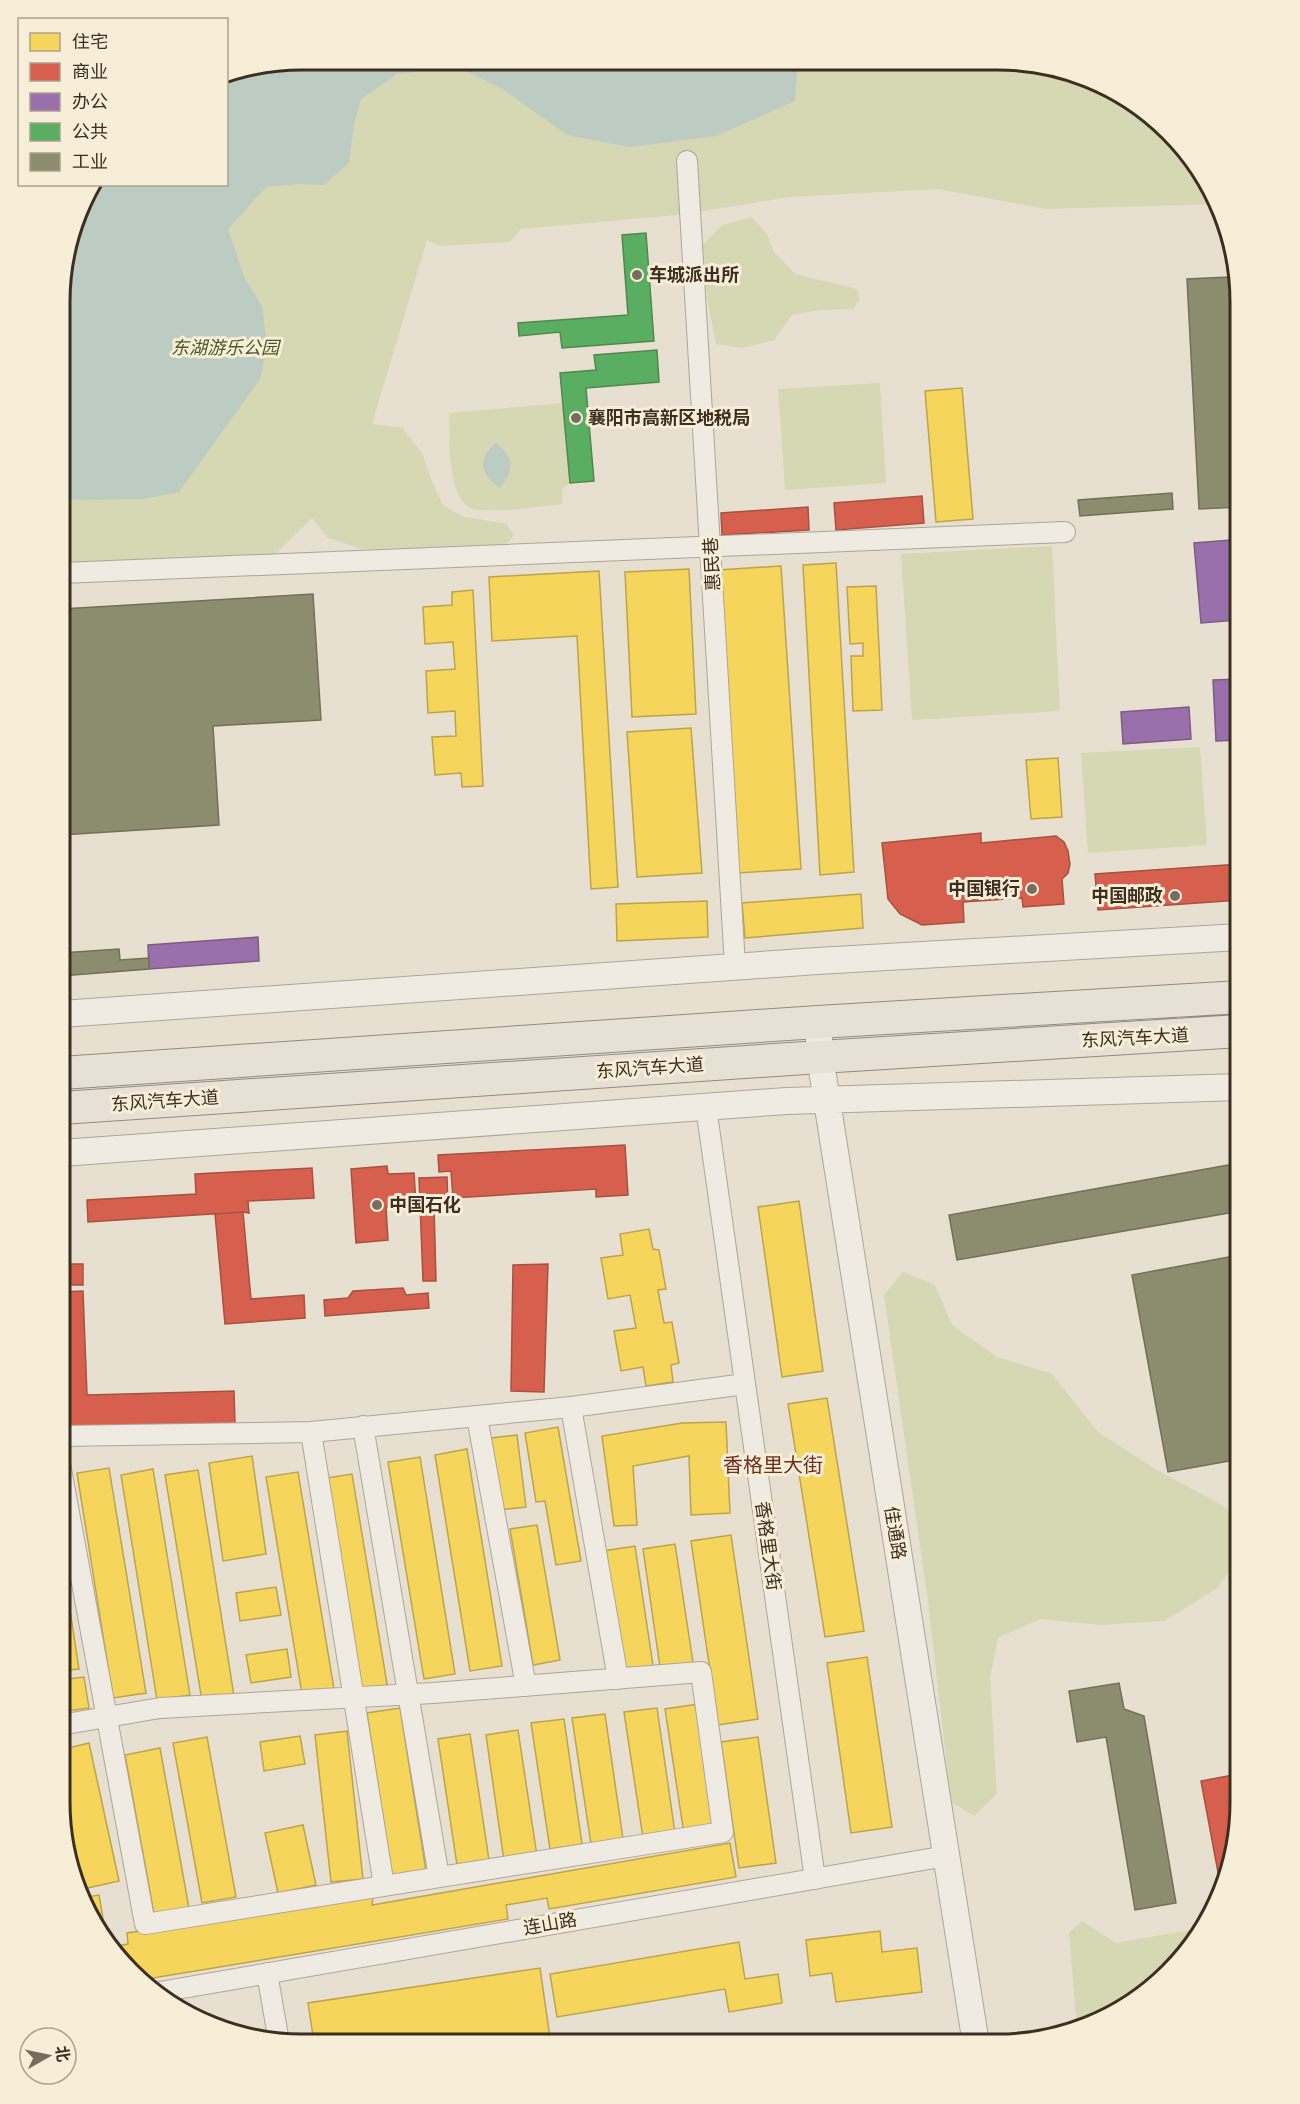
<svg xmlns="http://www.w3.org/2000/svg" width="1300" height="2104" font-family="Spectral,'Noto Sans SC',serif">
  <rect width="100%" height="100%" fill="#e7e0d1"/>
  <path fill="#d6d7b3" d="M302 60 1030 62 1091 79 1145 110 1190 155 1219 204 1046 209 938 189 791 197 678 215 521 229 510 242 440 246 427 240 372 424 403 428 423 455 429 474 442 504 461 516 506 524 514 535 508 543 496 548 362 549 328 538 312 518 265 564 62 573V271L85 195 93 185 226 184 227 75Z
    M752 217 767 234 774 252 795 274 857 289 860 300 853 309 820 310 792 315 774 340 742 348 716 344 707 297 703 245 722 225Z
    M880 383 886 483 785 490 778 389Z
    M563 403 570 483 562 489 563 504C545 506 478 516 467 506 447 490 450 437 449 413Z
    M1052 546 1060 711 912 720 901 554Z
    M1200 747 1207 845 1088 853 1081 753Z
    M903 1272 935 1285 952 1325 997 1357 1052 1374 1098 1432 1157 1470 1227 1508 1240 1531V1558L1216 1589 1164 1621 1100 1625 1040 1619 998 1638 990 1678 997 1794 974 1816 951 1802 928 1601 884 1295Z
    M1082 1921 1116 1943 1201 1928 1190 1949 1145 1994 1090 2026 1077 2028 1069 1933Z"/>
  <path fill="#bcccc2" d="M302 60 798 61 795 101 716 136 630 147 567 135 501 88 457 67 397 74 361 99 354 125 349 163 324 185 301 184 266 187 228 229 244 277 262 306 267 346 260 379 179 492 143 499 62 500V271L85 195 93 185 226 184 227 75Z
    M496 443C515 458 514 470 500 488 480 473 476 461 496 443Z"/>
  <path fill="#f6d55c" stroke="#bea34a" stroke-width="1.5" d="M962 388 973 519 936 522 925 391Z
    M836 563 854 872 820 875 803 565Z
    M781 566 801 869 738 873 718 570Z
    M689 569 696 714 632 717 625 572Z
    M599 571 618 887 591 889 577 636 492 641 489 577Z
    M876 586 882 710 853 711 851 656H863V643L850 644 847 587Z
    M473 590 483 786 462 787 461 773 435 775 432 737 456 736 455 711 428 713 426 671 455 669 453 642 425 644 423 607 452 605V592Z
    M691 728 702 873 637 877 627 732Z
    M1058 758 1062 817 1031 819 1026 760Z
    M861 894 863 928 745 938 742 903Z
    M707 901 708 937 617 941 616 904Z
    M799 1201 823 1371 782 1377 758 1207Z
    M649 1229 653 1249 659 1250 666 1289 658 1290 664 1323 672 1322 679 1363 671 1365 673 1382 646 1386 643 1367 621 1371 614 1331 636 1328 630 1295 608 1299 601 1258 623 1255 620 1234Z
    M827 1398 864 1631 825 1637 788 1404Z
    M726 1422 730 1513 691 1515 689 1456 633 1466 637 1525 614 1526 602 1436 682 1423Z
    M558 1427 581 1561 556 1565 545 1501 536 1502 525 1433Z
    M517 1435 526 1507 500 1510 491 1438Z
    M467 1449 502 1666 470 1671 435 1455Z
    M252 1456 266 1554 223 1561 209 1463Z
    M420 1457 455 1674 424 1679 388 1462Z
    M109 1468 146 1693 113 1698 77 1473Z
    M153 1469 190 1695 157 1700 121 1475Z
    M198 1470 234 1696 202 1701 165 1475Z
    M298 1472 334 1689 302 1694 266 1477Z
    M352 1474 388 1690 356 1696 320 1479Z
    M537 1525 560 1660 533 1665 510 1529Z
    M731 1535 758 1719 718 1725 691 1541Z
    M60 1544 79 1669 60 1671Z
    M675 1544 694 1669 661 1674 643 1549Z
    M635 1546 654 1672 621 1676 603 1551Z
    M276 1587 281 1615 240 1621 236 1593Z
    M287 1649 291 1677 251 1683 246 1655Z
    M867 1657 892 1827 851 1833 827 1663Z
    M84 1677 89 1708 60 1712V1680Z
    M698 1704 716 1829 684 1834 665 1709Z
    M400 1708 426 1871 392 1876 367 1713Z
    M657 1708 675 1833 643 1838 624 1712Z
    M605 1714 623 1839 591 1844 572 1718Z
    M564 1719 582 1844 550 1849 531 1723Z
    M518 1730 537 1856 504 1861 486 1735Z
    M347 1731 363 1879 331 1882 315 1735Z
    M470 1734 489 1860 457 1865 438 1739Z
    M300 1736 305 1764 264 1771 260 1742Z
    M207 1737 236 1897 202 1903 173 1743Z
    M758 1737 776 1863 739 1868 721 1742Z
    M89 1743 119 1881 83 1889 60 1786V1750Z
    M160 1748 189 1908 154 1914 125 1755Z
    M303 1825 316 1885 278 1893 265 1833Z
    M730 1843 736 1877 549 1909 547 1898 506 1905 508 1919 141 1980 109 1947 128 1944 127 1933 373 1897 372 1905Z
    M99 1895 104 1924 96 1925 80 1898Z
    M880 1931 882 1952 917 1948 922 1992 836 2002 832 1973 810 1976 806 1940Z
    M739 1942 745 1979 778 1974 782 2003 729 2012 725 1989 557 2017 550 1974Z
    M540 1968 550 2038 520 2043 376 2042 375 2040 359 2042H314L308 2003Z"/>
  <path fill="#d6604d" stroke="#a85140" stroke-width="1.5" d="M922 496 924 523 836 530 834 503Z
    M808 507 809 530 722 535 721 513Z
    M981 833V843L1056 836 1064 842 1068 851 1070 864 1068 873 1062 879 1064 904 1023 907 1022 898 963 902 964 922 922 925 900 914 888 899 882 843Z
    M1240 864V900L1098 910 1095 874Z
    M625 1145 628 1195 596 1197V1189L453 1198 451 1171 439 1172 438 1155Z
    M387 1166 388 1174 414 1173 416 1204 386 1207 388 1240 356 1243 351 1169Z
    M312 1168 314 1198 248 1201 249 1213 243 1212 88 1222 87 1200 196 1194 195 1174Z
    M447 1177 448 1204 434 1205 436 1281H423L419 1178Z
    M243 1212 251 1299 304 1295 305 1318 225 1324 215 1214Z
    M61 1264H83V1285H61Z
    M548 1264 544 1392 511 1391 513 1265Z
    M403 1288 406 1295 428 1293 429 1308 325 1316 324 1300 348 1298 353 1291Z
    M83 1291 87 1395 234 1391 235 1424 60 1430 61 1292Z
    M1239 1774V1818L1227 1880 1220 1883 1201 1781Z"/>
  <path fill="#9970ab" stroke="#7d5c81" stroke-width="1.5" d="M1231 540 1237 620 1201 623 1194 543Z
    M1240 679V740L1216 741 1213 680Z
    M1189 707 1191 739 1123 744 1121 712Z
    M258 937 259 961 149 969 148 945Z"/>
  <path fill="#5aae61" stroke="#51884e" stroke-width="1.5" d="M646 233 654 341 562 348 560 332 519 336 518 323 628 315 622 235Z
    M657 350 659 382 586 388 594 481 570 483 560 373 596 370 594 355Z"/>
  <path fill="#8c8c6e" stroke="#747057" stroke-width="1.5" d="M1229 277 1240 507 1199 509 1187 279Z
    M1172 493 1173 509 1080 516 1078 500Z
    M313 594 321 720 213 726 219 825 61 835 62 609Z
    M119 949 120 960 149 958V969L61 976V953Z
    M1240 1163V1211L957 1260 949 1215Z
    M1240 1255V1459L1168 1472 1132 1275Z
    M1119 1683 1124 1709 1144 1716 1176 1903 1135 1910 1106 1737 1077 1742 1069 1691Z"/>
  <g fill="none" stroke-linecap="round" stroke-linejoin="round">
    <g stroke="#ada599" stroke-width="22">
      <path id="minor" d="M687 161 735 966
        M62 573 1065 532
        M706 1107 815 1879
        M571 1407 618 1679
        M477 1417 526 1686
        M363 1426 439 1877
        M311 1432 384 1886
        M60 1436 311 1432 571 1407 745 1384
        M60 1725 160 1708 433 1693 701 1672 723 1832 145 1924 60 1464
        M267 1973 279 2042
        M154 1993 946 1856"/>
    </g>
    <g stroke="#ada599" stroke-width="28">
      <path id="tertiary" d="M61 1014 817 961 1240 937
        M818 1022 820 1057 976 2044
        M61 1153 787 1101 1240 1087"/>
    </g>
    <g stroke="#928b80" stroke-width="34">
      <path id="primary" d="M61 1073 818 1022 1240 997
        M61 1108 820 1057 1240 1031"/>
    </g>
    <use href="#minor" stroke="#efebe3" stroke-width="20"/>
    <use href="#tertiary" stroke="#efebe3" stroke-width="26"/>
    <use href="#primary" stroke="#e6e1d4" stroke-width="32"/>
  </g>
  <g fill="#786c5e" stroke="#f7eed8" stroke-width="2">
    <circle cx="637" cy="275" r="6"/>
    <circle cx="576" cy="418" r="6"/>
    <circle cx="1032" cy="889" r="6"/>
    <circle cx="1175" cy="896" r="6"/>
    <circle cx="377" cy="1205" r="6"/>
  </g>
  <g text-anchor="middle" stroke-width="6" stroke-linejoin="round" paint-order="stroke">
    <g font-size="18" font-weight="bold" fill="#3d2e20" stroke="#f7eed8" text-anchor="start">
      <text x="649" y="281">车城派出所</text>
      <text x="588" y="424">襄阳市高新区地税局</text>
      <text x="1020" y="895" text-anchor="end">中国银行</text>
      <text x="1163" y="902" text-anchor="end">中国邮政</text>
      <text x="389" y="1211">中国石化</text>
    </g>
    <g font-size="18" font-style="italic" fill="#4d5a26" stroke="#f7eed8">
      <text x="225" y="354">东湖游乐公园</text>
    </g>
    <g font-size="18" fill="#3d2e20" stroke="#f7eed8">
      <text transform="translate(712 564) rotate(-93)" y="6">惠民巷</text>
      <text transform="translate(1135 1038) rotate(-3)" y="6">东风汽车大道</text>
      <text transform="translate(650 1068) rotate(-4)" y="6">东风汽车大道</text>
      <text transform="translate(165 1101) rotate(-4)" y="6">东风汽车大道</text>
      <text transform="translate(895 1533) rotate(81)" y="6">佳通路</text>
      <text transform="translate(768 1546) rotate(82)" y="6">香格里大街</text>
      <text transform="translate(550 1924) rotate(-10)" y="6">连山路</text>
    </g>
    <g font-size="20" fill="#6b2e1e" stroke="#f7eed8">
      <text x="773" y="1472">香格里大街</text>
    </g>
  </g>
  <path d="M0 0H1300V2104H0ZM302 70H998A232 232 0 0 1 1230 302V1802A232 232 0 0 1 998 2034H302A232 232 0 0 1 70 1802V302A232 232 0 0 1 302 70Z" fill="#f7eed8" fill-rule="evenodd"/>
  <path fill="none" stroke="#3d2e20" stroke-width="3" d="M302 70H998A232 232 0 0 1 1230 302V1802A232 232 0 0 1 998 2034H302A232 232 0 0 1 70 1802V302A232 232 0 0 1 302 70Z"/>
  <rect x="18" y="18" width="210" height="168" fill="#f7eed8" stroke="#ada18e" stroke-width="1.5"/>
  <rect x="30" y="33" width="30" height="18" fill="#f6d55c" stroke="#ada18e" stroke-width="1.5"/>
  <text x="72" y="48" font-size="18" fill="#3d2e20">住宅</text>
  <rect x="30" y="63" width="30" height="18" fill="#d6604d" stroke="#ada18e" stroke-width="1.5"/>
  <text x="72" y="78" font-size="18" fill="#3d2e20">商业</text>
  <rect x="30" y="93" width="30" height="18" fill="#9970ab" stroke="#ada18e" stroke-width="1.5"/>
  <text x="72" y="108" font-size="18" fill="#3d2e20">办公</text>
  <rect x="30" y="123" width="30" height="18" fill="#5aae61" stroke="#ada18e" stroke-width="1.5"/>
  <text x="72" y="138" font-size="18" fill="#3d2e20">公共</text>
  <rect x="30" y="153" width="30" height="18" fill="#8c8c6e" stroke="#ada18e" stroke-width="1.5"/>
  <text x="72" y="168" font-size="18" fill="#3d2e20">工业</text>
  <g transform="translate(48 2056) rotate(81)"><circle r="28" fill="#f7eed8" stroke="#ada18e" stroke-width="1.5"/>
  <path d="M0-4.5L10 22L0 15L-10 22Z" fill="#786c5e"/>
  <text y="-9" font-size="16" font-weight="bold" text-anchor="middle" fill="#3d2e20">北</text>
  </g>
</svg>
